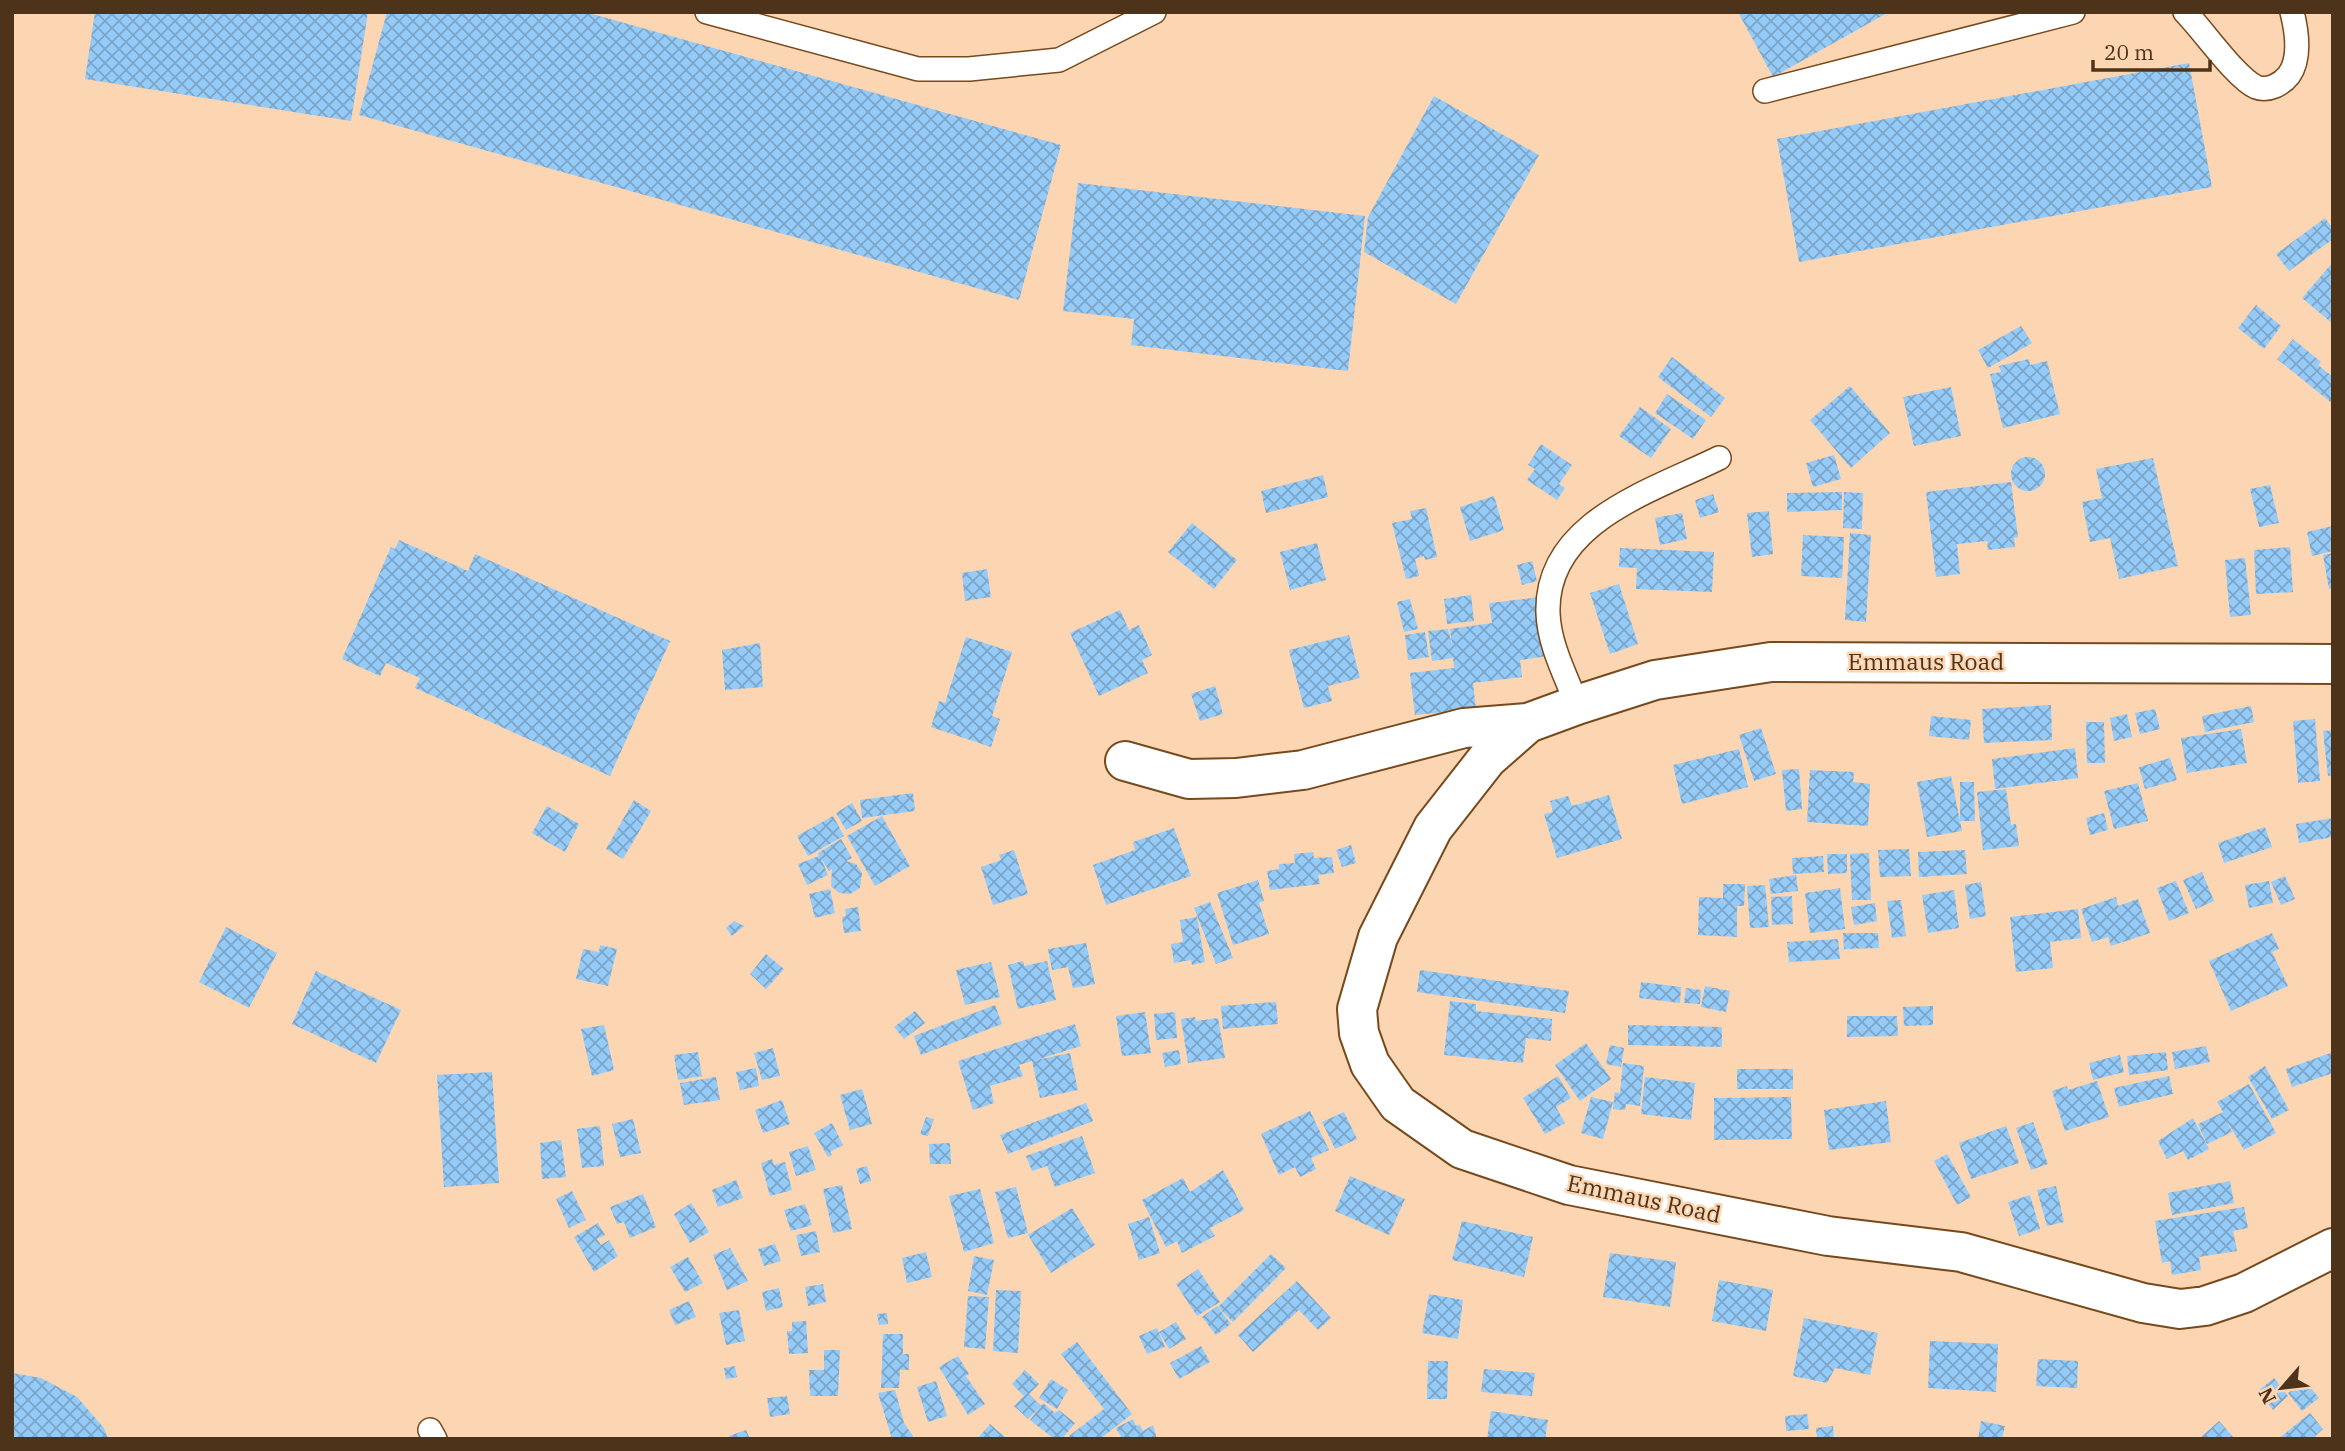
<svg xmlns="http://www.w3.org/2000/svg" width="2345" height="1451" font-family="'IBM Plex Serif',serif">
  <defs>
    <pattern id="building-cross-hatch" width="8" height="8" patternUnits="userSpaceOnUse" patternTransform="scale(1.75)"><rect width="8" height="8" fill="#95cbf8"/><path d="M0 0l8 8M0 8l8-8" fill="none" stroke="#7ca5c8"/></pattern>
  </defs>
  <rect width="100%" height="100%" fill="#fcd5b2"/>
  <path fill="url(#building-cross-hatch)" d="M95 12H368L351 121 85 79Z
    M387 12H585L1061 145 1019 300 359 115Z
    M1738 12H1889L1773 77Z
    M2189 63 2212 187 1799 262 1777 139Z
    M1434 96 1539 155 1456 304 1364 252 1368 217Z
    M1078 183 1365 216 1348 371 1131 345 1134 319 1063 311Z
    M2325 218 2333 229V239L2289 271 2276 254Z
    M2333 262V324L2302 298Z
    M2256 305 2281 326 2264 349 2238 328Z
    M2021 326 2032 343 1988 368 1978 350Z
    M2293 339 2321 362 2318 365 2333 377V404L2277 359Z
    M1672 357 1725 398 1711 417 1658 377Z
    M2029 359 2030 365 2047 361 2060 414 2003 428 1990 374 2001 372 1999 366Z
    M1850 386 1890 433 1851 468 1810 420Z
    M1951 387 1961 436 1914 446 1903 397Z
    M1667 394 1706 420 1693 439 1655 413Z
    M1640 407 1671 429 1651 458 1619 436Z
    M1541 444 1572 465 1559 484 1565 488 1557 500 1527 480 1535 469 1528 465Z
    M1834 455 1841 479 1813 487 1806 463Z
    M2011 474a17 17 0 1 1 34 0a17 17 0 1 1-34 0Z
    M2153 458 2178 566 2119 579 2110 538 2090 542 2082 502 2102 498 2096 469Z
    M1323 475 1328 497 1266 513 1261 491Z
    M2011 482 2018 537 2014 538 2015 547 1988 550 1987 541 1957 544 1960 574 1936 577 1926 492Z
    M2270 485 2279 523 2259 527 2250 489Z
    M1842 492V510L1787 512V493Z
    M1844 492 1863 493 1862 529 1843 528Z
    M1713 494 1719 512 1700 518 1695 500Z
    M1494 496 1504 530 1470 541 1460 507Z
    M1426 508 1437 557 1425 560 1424 556 1415 559 1419 576 1406 579 1392 523 1412 519 1410 511Z
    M1769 511 1773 554 1752 557 1747 513Z
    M1682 513 1687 539 1660 545 1655 518Z
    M1192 523 1237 560 1214 589 1168 552Z
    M2333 526V551L2312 556 2307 532Z
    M1850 533 1871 535 1866 622 1845 620Z
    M1803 535 1844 537 1842 578 1801 576Z
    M399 540 468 571 475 554 670 641 610 776 415 688 420 678 386 663 380 676 342 659 391 547 395 549Z
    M1317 543 1326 580 1290 590 1280 552Z
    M2290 547 2293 592 2256 594 2254 550Z
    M1620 548 1714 552 1712 592 1636 589 1637 568 1619 567Z
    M2333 553V588L2329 589 2323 555Z
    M2245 558 2251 615 2230 617 2225 560Z
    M1532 561 1537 581 1522 585 1517 565Z
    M987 569 991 597 965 601 962 573Z
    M1619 584 1638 644 1610 654 1590 593Z
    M1471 595 1474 621 1447 624 1444 599Z
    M1541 597 1548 656 1520 660 1522 677 1473 683 1476 709 1415 715 1410 673 1454 668 1453 658 1432 661 1428 631 1448 629 1452 645 1450 629 1492 623 1489 603Z
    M1410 599 1418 629 1404 632 1397 602Z
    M1120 610 1129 630 1139 625 1152 655 1142 660 1148 673 1099 696 1070 633Z
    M1425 632 1429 657 1408 660 1405 635Z
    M1349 635 1360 678 1328 686 1332 701 1304 708 1289 650Z
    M966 637 1012 652 992 716 1000 719 991 747 931 727 939 701 945 703Z
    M760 643 763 687 725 690 722 650Z
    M1215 686 1223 714 1200 721 1191 694Z
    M2051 705 2052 740 1984 743 1982 709Z
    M2251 706 2254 722 2205 732 2202 716Z
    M2155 709 2160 729 2140 734 2135 713Z
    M2127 714 2132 737 2114 741 2110 718Z
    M1931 716 1971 720 1969 740 1929 736Z
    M2315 719 2320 781 2298 783 2293 721Z
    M2086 722H2104L2105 763H2087Z
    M1761 728 1776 774 1754 781 1739 735Z
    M2241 729 2247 763 2187 773 2181 738Z
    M2333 730V775L2328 776 2323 731Z
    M2075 748 2078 778 1995 789 1992 759Z
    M1739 749 1748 787 1682 804 1673 765Z
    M2170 758 2177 780 2145 789 2139 767Z
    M1799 769 1802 809 1786 811 1782 770Z
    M1810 770 1854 772 1853 782 1870 784 1868 826 1807 822Z
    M1951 776 1962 831 1927 837 1917 782Z
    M1960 782H1974L1975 821H1960Z
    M2138 783 2148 821 2114 829 2104 791Z
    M2006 789 2011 825 2016 824 2019 846 1983 850 1977 792Z
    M913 793 915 811 862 818 860 800Z
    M1609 795 1622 839 1557 858 1544 814 1553 812 1550 801 1568 796 1572 806Z
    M634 800 651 811 623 859 606 849Z
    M852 803 862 821 846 830 836 813Z
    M547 806 579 824 565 852 532 833Z
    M2104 813 2108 830 2090 835 2086 818Z
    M833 816 844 836 808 856 797 836Z
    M882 816 910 866 875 886 847 836Z
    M2333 818V837L2299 843 2296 824Z
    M2265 827 2272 847 2224 863 2218 843Z
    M1174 828 1191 876 1106 905 1093 865 1135 850 1133 842Z
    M841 839 852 858 846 861 856 864 862 873 860 888 850 894 839 893 831 886 832 869 829 871 821 858 828 875 807 885 798 864 819 856 818 853Z
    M1351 845 1356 863 1342 867 1336 850Z
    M1909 849 1911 876 1880 877 1878 850Z
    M1014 850 1028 894 993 905 981 867 1001 860 999 855Z
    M1965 850 1967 874 1919 877 1918 852Z
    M1313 852 1314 858 1332 857 1334 873 1318 875 1320 884 1270 890 1267 871 1279 869V864L1295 863 1294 854Z
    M1869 853 1871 900H1852L1850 854Z
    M1827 854H1847V873L1828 874Z
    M1823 856 1824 872 1793 874 1792 858Z
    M2202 872 2214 901 2196 909 2183 880Z
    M1796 875 1798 891 1771 894 1769 879Z
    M2285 876 2295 899 2281 905 2271 882Z
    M1258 880 1264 901 1259 903 1269 934 1233 945 1217 893Z
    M2176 881 2189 913 2169 921 2157 888Z
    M2269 881 2273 903 2249 908 2245 885Z
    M1981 882 1986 916 1970 919 1965 885Z
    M1723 884H1745L1744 906H1737V937L1698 935 1699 897 1723 898Z
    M1765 885 1769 927 1750 928 1747 886Z
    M1840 888 1845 929 1810 933 1805 893Z
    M830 889 835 913 815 918 809 894Z
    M1954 890 1959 928 1928 933 1922 895Z
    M1792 896 1793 924 1772 925 1771 897Z
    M2116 897 2118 906 2138 899 2150 933 2111 946 2108 937 2092 942 2081 909Z
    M1901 900 1906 936 1892 938 1887 901Z
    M1210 902 1233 958 1216 964 1194 908Z
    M1875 903 1877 921 1854 925 1851 907Z
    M858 907 861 931 844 933 842 917 846 916 845 909Z
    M2078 909 2081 938 2050 942 2053 968 2016 972 2010 917Z
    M1197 917 1205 962 1192 965 1191 960 1174 963 1171 944 1183 942 1180 920Z
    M734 921 744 926 732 936 726 928Z
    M226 927 277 953 249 1008 199 982Z
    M1843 933H1878L1879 948 1844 949Z
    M2272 933 2279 949 2272 952 2288 986 2231 1011 2209 961Z
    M1838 939 1840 959 1789 962 1787 942Z
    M1086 943 1095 984 1073 988 1068 967 1052 970 1048 949Z
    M600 945 617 949 608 986 576 979 583 949 599 952Z
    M766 954 784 969 766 989 750 974Z
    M1023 961 1024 966 1047 961 1056 1000 1018 1009 1008 965Z
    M991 962 1000 997 965 1005 956 970Z
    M1420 970 1569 991 1565 1013 1417 992Z
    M316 971 401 1010 376 1063 292 1024Z
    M1641 982 1681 987 1680 1003 1639 998Z
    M1705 986 1730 991 1726 1012 1701 1007Z
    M1686 988 1701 990 1700 1004 1684 1003Z
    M1450 1001 1476 1004V1011L1552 1019 1551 1041 1526 1038 1523 1063 1444 1055Z
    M1276 1002 1278 1024 1223 1029 1221 1006Z
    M995 1005 1002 1024 921 1055 914 1036Z
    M1933 1006V1025L1904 1026 1903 1007Z
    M915 1011 925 1023 904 1039 894 1027Z
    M1145 1012 1151 1053 1122 1056 1116 1016Z
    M1175 1012 1177 1038 1156 1040 1154 1014Z
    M1847 1016H1897L1898 1036 1847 1037Z
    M1195 1017 1196 1021 1218 1018 1225 1058 1188 1063 1181 1019Z
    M1075 1024 1081 1046 1036 1060 1070 1053 1078 1090 1040 1098 1032 1061 1019 1065 1023 1076 990 1086 994 1103 973 1110 958 1061Z
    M604 1025 614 1070 592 1076 581 1029Z
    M1628 1025 1722 1027V1047L1628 1045Z
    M1586 1043 1611 1079 1580 1101 1555 1065Z
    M1610 1045 1624 1048 1621 1067 1606 1064Z
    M2206 1046 2210 1062 2175 1069 2172 1052Z
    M773 1048 780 1076 762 1080 754 1053Z
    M1179 1050 1181 1064 1165 1067 1162 1053Z
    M698 1052 702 1076 678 1080 674 1055Z
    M2166 1052 2168 1070 2129 1075 2127 1056Z
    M2333 1052V1073L2292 1087 2286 1069Z
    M2120 1055 2124 1072 2093 1080 2089 1063Z
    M1623 1063 1644 1066 1640 1106 1626 1104 1625 1110 1613 1109 1615 1092 1620 1093Z
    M2265 1066 2289 1110 2272 1119 2248 1077Z
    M756 1068 759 1086 740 1090 736 1072Z
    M1737 1069H1793V1089H1737Z
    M492 1072 499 1183 444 1187 437 1075Z
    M1558 1076 1571 1098 1556 1107 1565 1123 1545 1134 1523 1098Z
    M2169 1076 2173 1094 2119 1107 2114 1088Z
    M716 1077 720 1100 684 1105 680 1083Z
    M1645 1077 1695 1083 1691 1120 1641 1114Z
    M2097 1081 2109 1117 2065 1131 2052 1091 2067 1086 2068 1090Z
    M2249 1084 2276 1133 2244 1150 2227 1121 2232 1132 2207 1144 2198 1124 2223 1112 2217 1102Z
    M862 1089 872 1124 850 1130 840 1095Z
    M1591 1097 1613 1102 1603 1139 1581 1133Z
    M1791 1097 1792 1139 1714 1140V1098Z
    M782 1100 790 1124 763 1133 755 1110Z
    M1886 1101 1891 1142 1829 1150 1824 1110Z
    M1086 1103 1093 1121 1008 1154 1000 1135Z
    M1310 1111 1329 1150 1311 1158 1316 1169 1300 1177 1295 1167 1279 1175 1261 1134Z
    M1344 1112 1357 1139 1335 1149 1322 1122Z
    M926 1117 934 1119 928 1136 920 1134Z
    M2193 1118 2209 1149 2188 1160 2183 1151 2167 1159 2158 1141Z
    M633 1119 641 1153 620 1157 612 1124Z
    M2033 1122 2048 1164 2031 1170 2016 1128Z
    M832 1123 843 1145 830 1152 832 1155 828 1157 814 1133Z
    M600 1126 604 1166 582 1168 577 1129Z
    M2006 1126 2019 1163 1971 1179 1959 1143Z
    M1082 1136 1095 1173 1055 1187 1047 1166 1032 1171 1026 1156Z
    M561 1140 566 1177 542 1179 540 1143Z
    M950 1143 951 1164H930L929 1144Z
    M808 1146 816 1170 796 1176 789 1152Z
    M1947 1154 1971 1197 1957 1205 1934 1161Z
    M772 1159 774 1165 785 1162 792 1190 770 1196 761 1163Z
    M867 1166 871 1181 860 1184 856 1169Z
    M1223 1170 1244 1210 1210 1228 1215 1236 1182 1253 1177 1241 1166 1247 1142 1200 1183 1178 1190 1192Z
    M1350 1176 1405 1199 1389 1235 1335 1211Z
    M736 1180 743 1198 718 1207 712 1190Z
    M2230 1181 2234 1203 2172 1215 2168 1193Z
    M842 1185 852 1229 833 1233 823 1189Z
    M2056 1186 2064 1222 2047 1226 2037 1190Z
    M1016 1187 1028 1233 1008 1238 995 1192Z
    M980 1189 994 1243 964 1252 949 1196Z
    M572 1191 586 1220 569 1228 556 1199Z
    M643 1194 656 1227 630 1238 624 1222 617 1224 610 1207Z
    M2030 1195 2040 1229 2019 1236 2008 1202Z
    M691 1203 709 1232 690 1243 674 1214Z
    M805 1204 812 1225 791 1231 784 1210Z
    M2244 1207 2248 1228 2233 1231 2237 1251 2199 1257 2201 1270 2172 1275 2170 1261 2162 1263 2155 1221Z
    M1072 1208 1095 1245 1051 1273 1028 1235Z
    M1149 1217 1160 1253 1139 1260 1128 1224Z
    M1462 1221 1533 1237 1524 1277 1452 1260Z
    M598 1223 605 1235 597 1239 601 1245 609 1240 618 1256 594 1272 574 1237Z
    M816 1231 820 1252 801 1256 796 1235Z
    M775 1244 781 1261 764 1266 758 1249Z
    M730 1248 748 1281 727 1290 713 1255Z
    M926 1252 932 1277 907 1283 902 1258Z
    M1610 1253 1676 1262 1670 1307 1603 1297Z
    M1271 1254 1286 1268 1233 1322 1218 1307Z
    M974 1256 994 1260 987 1295 968 1291Z
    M688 1257 703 1283 685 1292 670 1267Z
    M1198 1269 1220 1302 1197 1316 1176 1284Z
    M1719 1280 1773 1290 1766 1331 1712 1321Z
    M1297 1281 1331 1318 1318 1330 1299 1310 1253 1352 1238 1335Z
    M823 1284 826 1302 808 1306 805 1287Z
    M779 1288 783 1307 766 1311 762 1292Z
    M996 1290 1021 1291 1018 1353 993 1351Z
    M1429 1294 1463 1300 1458 1339 1422 1333Z
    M968 1296 989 1297 985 1349 964 1347Z
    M689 1301 696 1317 675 1325 669 1310Z
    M1217 1306 1231 1324 1216 1335 1202 1317Z
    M739 1310 745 1341 726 1345 719 1313Z
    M887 1313 888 1324 879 1325 877 1314Z
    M1804 1318 1878 1333 1870 1375 1835 1368 1827 1383 1793 1376Z
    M806 1321 808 1353 789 1354 787 1331H792V1322Z
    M1176 1322 1186 1339 1169 1349 1159 1332Z
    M1157 1328 1165 1347 1147 1354 1139 1336Z
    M883 1334H903V1354H909V1370H900L899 1388H881Z
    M1930 1341 1998 1344 1996 1392 1928 1388Z
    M1077 1342 1132 1414 1100 1439H1071L1069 1436 1104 1409 1061 1354Z
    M1201 1346 1210 1362 1179 1379 1170 1363Z
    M824 1350H840L838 1396H810L809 1370H824Z
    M958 1356 969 1374 966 1376 985 1404 968 1415 939 1367Z
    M2038 1359 2078 1361 2077 1388 2036 1386Z
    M1428 1361H1448L1447 1399H1427Z
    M735 1366 737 1377 726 1379 724 1368Z
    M1484 1369 1535 1373 1532 1396 1481 1392Z
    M1025 1370 1039 1384 1029 1394 1041 1406 1028 1419 1014 1406 1024 1396 1012 1384Z
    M12 1373 41 1378 77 1397 104 1428 108 1439H12Z
    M2274 1378 2288 1396 2273 1410 2258 1391Z
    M1051 1379 1068 1390 1057 1409 1039 1398Z
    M936 1381 947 1416 928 1422 917 1387Z
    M2305 1381 2319 1398 2302 1411 2288 1393Z
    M895 1390 904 1423 915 1439H892L878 1393Z
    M787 1396 790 1414 770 1417 767 1398Z
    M1043 1403 1055 1413 1059 1410 1075 1423 1062 1439H1054L1030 1420Z
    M1491 1411 1548 1420 1545 1439H1487Z
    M2310 1413 2323 1429 2312 1439H2278Z
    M1807 1414 1809 1429 1786 1431 1785 1416Z
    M1133 1419 1136 1426 1140 1425 1143 1431 1153 1425 1157 1439H1122L1116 1428Z
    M1981 1421 2005 1426 2002 1439H1978Z
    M2219 1421 2235 1439H2199Z
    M990 1424 1007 1439H977Z
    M1833 1426 1834 1439H1817L1816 1428Z
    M746 1430 750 1439H730L729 1436Z"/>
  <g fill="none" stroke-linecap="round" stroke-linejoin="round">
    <g stroke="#764a1c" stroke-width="26">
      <path id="lane" d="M707 12 918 69H969L1059 60 1154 12
        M2185 12C2203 30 2236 78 2256 87 2268 92 2282 84 2289 75 2301 58 2297 32 2292 12
        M1765 91 2073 12
        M1577 705C1566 676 1549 645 1548 613 1545 522 1652 491 1719 458
        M430 1430 435 1439"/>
    </g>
    <g stroke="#764a1c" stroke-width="42">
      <path id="street" d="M2333 664 1771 662 1655 680 1577 705 1528 723 1487 759 1433 828 1378 937 1357 1009 1359 1033 1370 1064 1398 1104 1462 1149 1569 1185 1828 1236 1961 1252 2143 1303 2180 1309 2205 1306 2244 1293 2333 1248
        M1125 761 1189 779 1236 778 1303 770 1464 728 1528 723"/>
    </g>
    <use href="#lane" stroke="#fff" stroke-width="23"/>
    <use href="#street" stroke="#fff" stroke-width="38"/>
  </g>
  <g text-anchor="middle" stroke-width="5" stroke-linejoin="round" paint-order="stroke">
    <g font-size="23" fill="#4d331a" stroke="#fcd5b2">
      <text x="1926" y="670">Emmaus Road</text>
      <text transform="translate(1644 1199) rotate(12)" y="8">Emmaus Road</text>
    </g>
  </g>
  <rect width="2345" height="1451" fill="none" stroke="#4d331a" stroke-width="28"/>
  <g transform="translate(2282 1388) rotate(242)" stroke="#fcd5b2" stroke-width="5" paint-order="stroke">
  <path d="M0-5L12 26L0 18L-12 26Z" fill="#4d331a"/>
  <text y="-10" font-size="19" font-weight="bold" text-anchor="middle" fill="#4d331a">N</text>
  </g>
  <path d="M2093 60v10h117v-10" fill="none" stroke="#4d331a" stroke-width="3.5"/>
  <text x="2104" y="60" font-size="21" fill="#4d331a" stroke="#fcd5b2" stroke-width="5" paint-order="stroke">20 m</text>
</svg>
